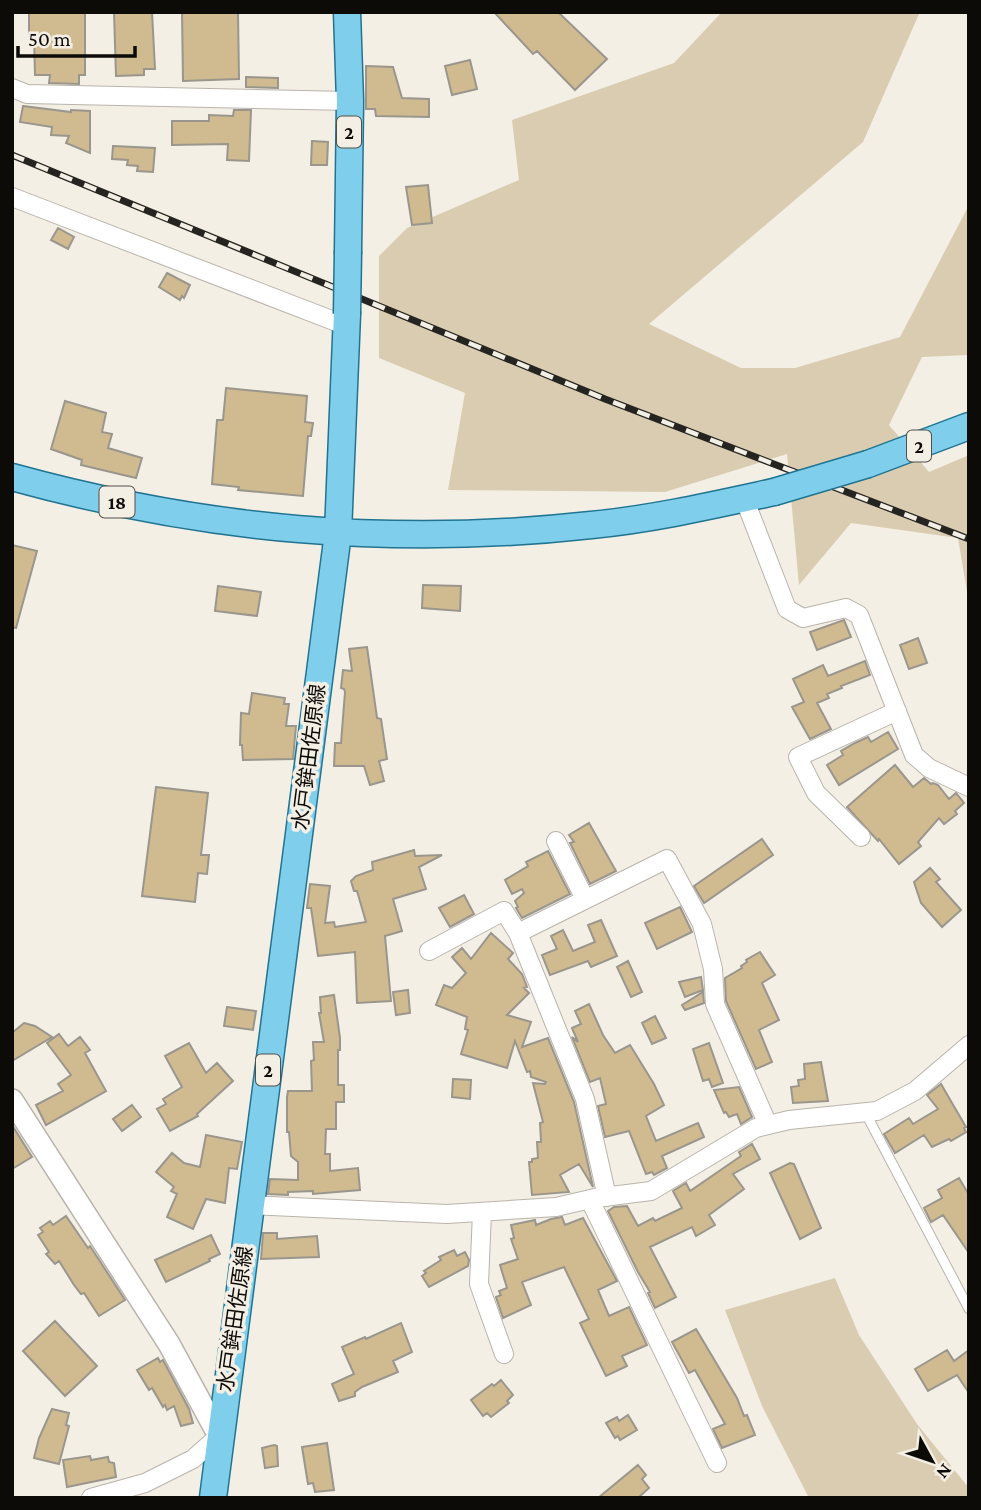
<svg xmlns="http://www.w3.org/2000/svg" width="981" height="1510" font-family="'Crimson Pro','Noto Sans JP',serif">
  <rect width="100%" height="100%" fill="#f4efe5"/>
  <path fill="#d9ccb1" d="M722 12H918L919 14 863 142 649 324 741 368H795L900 337 969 205V355L922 357 889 425 929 472 969 455V604L958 538 851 523 799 585 787 454 665 492 448 490 465 393 379 358V256L407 228 519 180 512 120 674 63Z
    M835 1278 859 1335 917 1424 969 1488V1498H809L762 1406 725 1310Z"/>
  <path fill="#cfbb8f" stroke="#9a968d" stroke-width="2" d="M29 12 85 13V75H79V84L49 83 50 75H35L34 36H29Z
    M114 12H152L155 69H144V75L116 76Z
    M182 12H238L239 79 183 81Z
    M494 12H558L607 59 575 90 537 51 533 54Z
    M470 60 477 89 452 95 445 66Z
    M366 66 393 67 402 98 429 99V117L376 116 375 109H366Z
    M246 77 278 78V88L246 87Z
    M23 106 71 112V110L90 111V153L66 143 69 136 51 135 52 127 20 122Z
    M234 110H251L249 161 227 160 228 144 172 145V121H209V115L233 116Z
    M312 141 328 142 327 165H311Z
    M113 146 155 148 153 172 137 171 138 166 127 165 128 160 112 159Z
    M428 185 432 223 412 225 406 187Z
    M58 228 74 237 68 249 51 240Z
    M167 273 190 285 184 298 182 296 180 300 159 287Z
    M226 388 307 396 305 422 313 423 311 436H308L303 496 238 490 239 487 212 484 217 420H223Z
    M65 401 106 413 102 432 112 434 108 448 142 458 136 478 81 465 82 460 51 449Z
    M12 545 37 551 16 628 12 627Z
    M423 585 461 586 460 611 422 608Z
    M218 586 261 592 257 616 215 611Z
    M844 620 851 637 817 650 810 632Z
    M918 638 927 663 909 669 900 645Z
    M367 647 377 718 381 719 387 759 379 761 384 781 370 785 364 766H334L335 743H341L345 692 344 689 341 688 343 670 352 671 349 649Z
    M865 661 870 675 841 686 842 688 827 694 829 698 817 703 831 729 810 739 792 707 804 702 793 679 823 665 828 676Z
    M252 693 285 698 284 704H289L286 726H296L293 759 243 760 242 745H240L241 713 249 714Z
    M888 732 898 749 839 785 827 765 843 755 841 751 855 743 868 737 871 742Z
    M895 765 913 787 924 778 931 784 933 783 938 785 949 799 956 793 964 803 955 811 957 814 944 824 939 818 918 842 921 846 899 864 879 839 878 841 847 807Z
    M156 787 208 793 201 855H209L207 874 198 873 195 902 142 896Z
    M589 823 616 871 590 884 570 843 574 842 569 835Z
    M762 839 773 855 704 903 694 886Z
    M414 850 415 856 442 855 419 867 426 889 393 899 402 931 385 936 391 1001 357 1003 355 952 318 956 311 908H307L310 884 330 886 325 923 334 922 335 927 366 922 357 891H354L351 881 356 876 373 870 372 862Z
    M548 851 570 894 522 918 516 908 518 907 515 901 524 893 522 889 512 894 505 880 528 866 526 862Z
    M930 868 940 879 936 882 961 910 942 927 921 903 914 882Z
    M464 895 474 914 450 927 439 908Z
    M680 907 692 932 657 949 645 923Z
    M601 920 617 956 591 967 588 961 550 975 542 955 557 949 551 936 563 930 573 951 595 942 588 925Z
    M491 933 513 953 508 959 522 974 527 987 524 988 529 993 507 1015 531 1022 522 1047 548 1038 574 1102 593 1187 579 1164 560 1175 569 1192 532 1195 529 1162H532V1159L538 1158 537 1142H541L540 1123 543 1122 533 1083 545 1084 546 1082 531 1077 530 1071 527 1072 515 1041 507 1068 461 1054 468 1030 465 1029 467 1017 436 1005 444 985 452 988 466 973 452 957 462 948 471 959Z
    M760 952 775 975 762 983 779 1020 759 1030 772 1062 756 1069 726 1001 725 978 742 968 741 966 747 962 746 960Z
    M628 961 642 992 631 997 617 967Z
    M701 977 703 990 685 997 679 982Z
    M408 990 410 1013 396 1015 393 992Z
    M703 992 704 1003 685 1010 682 1005Z
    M334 995 340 1038V1050H338V1085H344V1102H336V1129H326L325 1154H330V1171L358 1168 360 1190 313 1194V1191L288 1192V1195L268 1194 270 1179 298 1180V1162L291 1156 289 1132H287V1097L288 1091H312L311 1061 314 1060 313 1042H324L319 1013H321L320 997Z
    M589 1004 603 1035 615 1053 630 1045 654 1084 664 1105 646 1116 656 1141 698 1123 704 1137 662 1156 667 1168 654 1175 652 1172 646 1174 629 1131 605 1137 598 1106 606 1104 600 1078 590 1082 572 1037 578 1042 572 1028 581 1024 575 1011Z
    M227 1007 256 1011 253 1030 224 1026Z
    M655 1016 666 1038 652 1044 642 1023Z
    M24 1023 35 1026 52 1037 12 1061V1033Z
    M59 1034 68 1046 80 1037 90 1050 85 1053 106 1091 46 1125 36 1105 63 1091 58 1084 71 1075 47 1043Z
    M189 1043 206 1073 217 1063 233 1081 197 1114 198 1116 170 1131 157 1109 166 1104 163 1099 182 1087 165 1056Z
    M709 1043 723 1083 712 1087 709 1079 703 1081 693 1049Z
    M821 1062 828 1101 793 1103 791 1087 799 1086 798 1080 805 1079 804 1064Z
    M453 1079 471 1080 470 1099 452 1097Z
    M941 1084 966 1127 964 1128 966 1132 951 1141 949 1139 932 1147 924 1135 895 1153 884 1134 909 1118 913 1124 938 1109 927 1095Z
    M739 1087 752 1117 741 1124 737 1114 729 1117 726 1112 724 1113 714 1090Z
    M132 1105 141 1117 122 1131 113 1119Z
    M12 1125 32 1157 12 1169Z
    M206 1135 242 1142 237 1169 229 1168 225 1203 206 1199 193 1229 167 1217 177 1194 171 1191 174 1187 156 1172 172 1153 184 1163 200 1167Z
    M752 1144 760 1159 733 1174 744 1189 709 1215 715 1225 696 1236 692 1227 650 1247 676 1297 655 1308 648 1293 650 1292 638 1272 608 1211 614 1207 627 1206 638 1226 653 1218 655 1221 682 1208 673 1191 686 1183 690 1191 741 1156 739 1152Z
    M790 1163 794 1164 821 1228 800 1239 770 1173Z
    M959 1178 969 1195V1253L943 1215 931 1222 924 1208 942 1198 938 1190Z
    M66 1216 88 1248 90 1246 125 1300 99 1316 84 1293 81 1294 74 1285 59 1261 55 1264 46 1254 49 1252 38 1235 43 1232 40 1228 50 1221 53 1225Z
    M562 1217 565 1225 583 1218 617 1281 598 1290 609 1316 629 1307 647 1345 622 1356 627 1366 606 1376 580 1323 589 1319 564 1267 522 1282 531 1305 503 1318 496 1297 501 1295 499 1291 507 1288 500 1265 518 1259 511 1239 514 1238 511 1225 535 1220 536 1225 551 1219Z
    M263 1233H277V1239L317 1236 319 1257 261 1259Z
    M211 1235 220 1254 209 1259 210 1261 166 1282 155 1260Z
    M454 1250 457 1256 465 1252 469 1260 468 1266 429 1287 422 1276 426 1273 424 1271 441 1260 439 1257Z
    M55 1321 97 1366 65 1396 23 1351Z
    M401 1323 412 1352 393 1361 398 1372 362 1387 355 1392V1396L339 1401 332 1384 354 1374 342 1347 365 1337 366 1339Z
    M696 1329 737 1398 744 1416 747 1415 755 1435 722 1448 713 1429 725 1424 695 1370 689 1373 672 1342Z
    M947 1350 954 1361 969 1350V1393L957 1375 928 1391 915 1369Z
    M158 1358 160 1362 163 1360 189 1409 193 1423 181 1426 174 1406 167 1410 165 1405 163 1407 152 1388 149 1390 137 1370Z
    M501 1380 513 1395 507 1401 509 1403 491 1417 487 1413 483 1416 471 1400 492 1384 494 1386Z
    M52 1409 69 1413 66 1425 69 1426 59 1464 34 1458 39 1438Z
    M628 1415 637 1430 620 1440 618 1436 615 1438 606 1423 617 1417 619 1421Z
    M327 1443 334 1490 315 1492 313 1483 308 1484 302 1447Z
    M274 1445 277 1446 278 1466 265 1468 262 1448Z
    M90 1456 91 1460 108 1457 109 1462 114 1463 116 1477 67 1487 63 1460Z
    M638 1465 646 1475 642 1479 649 1488 638 1498H598Z"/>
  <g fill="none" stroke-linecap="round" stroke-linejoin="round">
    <g stroke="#b9b4ab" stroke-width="11">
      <path id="service" d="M865 1112 969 1309"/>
    </g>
    <g stroke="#b9b4ab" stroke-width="20">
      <path id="minor" d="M12 88 27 94 350 101
        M12 197 347 326
        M744 498 787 609 803 618 846 608 859 615 914 755 929 768 969 787
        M861 837 816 793 798 757 897 711
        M556 841 585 899
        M429 951 504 911 518 933
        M607 1197 585 1099 518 933 667 859 702 924 713 969 715 1004 768 1125
        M590 1200 717 1463
        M251 1205 447 1214 556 1207 595 1198 651 1191 756 1128 789 1120 877 1111 915 1091 969 1045
        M482 1212 479 1284 504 1354
        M91 1498 145 1483 193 1459 219 1436"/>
    </g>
    <g stroke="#b9b4ab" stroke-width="24">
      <path id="tertiary" d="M12 1100 169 1344 219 1436"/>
    </g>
    <g stroke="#207492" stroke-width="29">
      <path id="primary" d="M347 12 350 101 348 251
        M868 464 969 426
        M12 477C204 530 393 547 591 525 653 519 714 505 774 492
        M213 1498 338 533 347 314"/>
    </g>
    <use href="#service" stroke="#fff" stroke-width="9"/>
    <use href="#minor" stroke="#fff" stroke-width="18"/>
    <use href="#tertiary" stroke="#fff" stroke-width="21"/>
    <use href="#primary" stroke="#7fceeb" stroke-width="26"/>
    <g stroke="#262420" stroke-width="7">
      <path id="rail" d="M12 155 605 399 969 539"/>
    </g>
    <use href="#rail" stroke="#f4efe5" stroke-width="4.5" stroke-dasharray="13" stroke-linecap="butt"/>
    <g stroke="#207492" stroke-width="29" stroke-linecap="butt">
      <path id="primary-bridge" d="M347 314 348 251
        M774 492 868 464"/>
    </g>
    <use href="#primary-bridge" stroke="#7fceeb" stroke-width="26"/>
  </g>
  <g text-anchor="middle" stroke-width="7" stroke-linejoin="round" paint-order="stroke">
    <g fill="#f4efe5" stroke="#524f4a" stroke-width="2">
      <rect x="337" y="116.5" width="24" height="31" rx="5"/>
      <rect x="907" y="430.5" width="24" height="31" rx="5"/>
      <rect x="99.5" y="486.5" width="35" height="31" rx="5"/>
      <rect x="256" y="1054.5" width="24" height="31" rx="5"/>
    </g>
    <g font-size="19" font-weight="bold" fill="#0d0b08">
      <text x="349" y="139">2</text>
      <text x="919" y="453">2</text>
      <text x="117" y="509">18</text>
      <text x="268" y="1077">2</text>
    </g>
    <g font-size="21" fill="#0d0b08" stroke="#f4efe5">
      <text transform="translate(309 757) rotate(-83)" y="7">水戸鉾田佐原線</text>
      <text transform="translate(235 1319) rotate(-82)" y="7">水戸鉾田佐原線</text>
    </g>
  </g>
  <rect width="981" height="1510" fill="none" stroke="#0d0b08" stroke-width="28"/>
  <g transform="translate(932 1461) rotate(130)" stroke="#f4efe5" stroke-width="5" paint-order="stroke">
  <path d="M0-5L12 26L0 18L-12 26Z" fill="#0d0b08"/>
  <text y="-10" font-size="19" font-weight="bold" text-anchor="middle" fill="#0d0b08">N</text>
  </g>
  <path d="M18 46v10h117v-10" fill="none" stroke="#0d0b08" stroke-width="3.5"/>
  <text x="28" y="46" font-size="21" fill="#0d0b08" stroke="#f4efe5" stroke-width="5" paint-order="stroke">50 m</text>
</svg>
